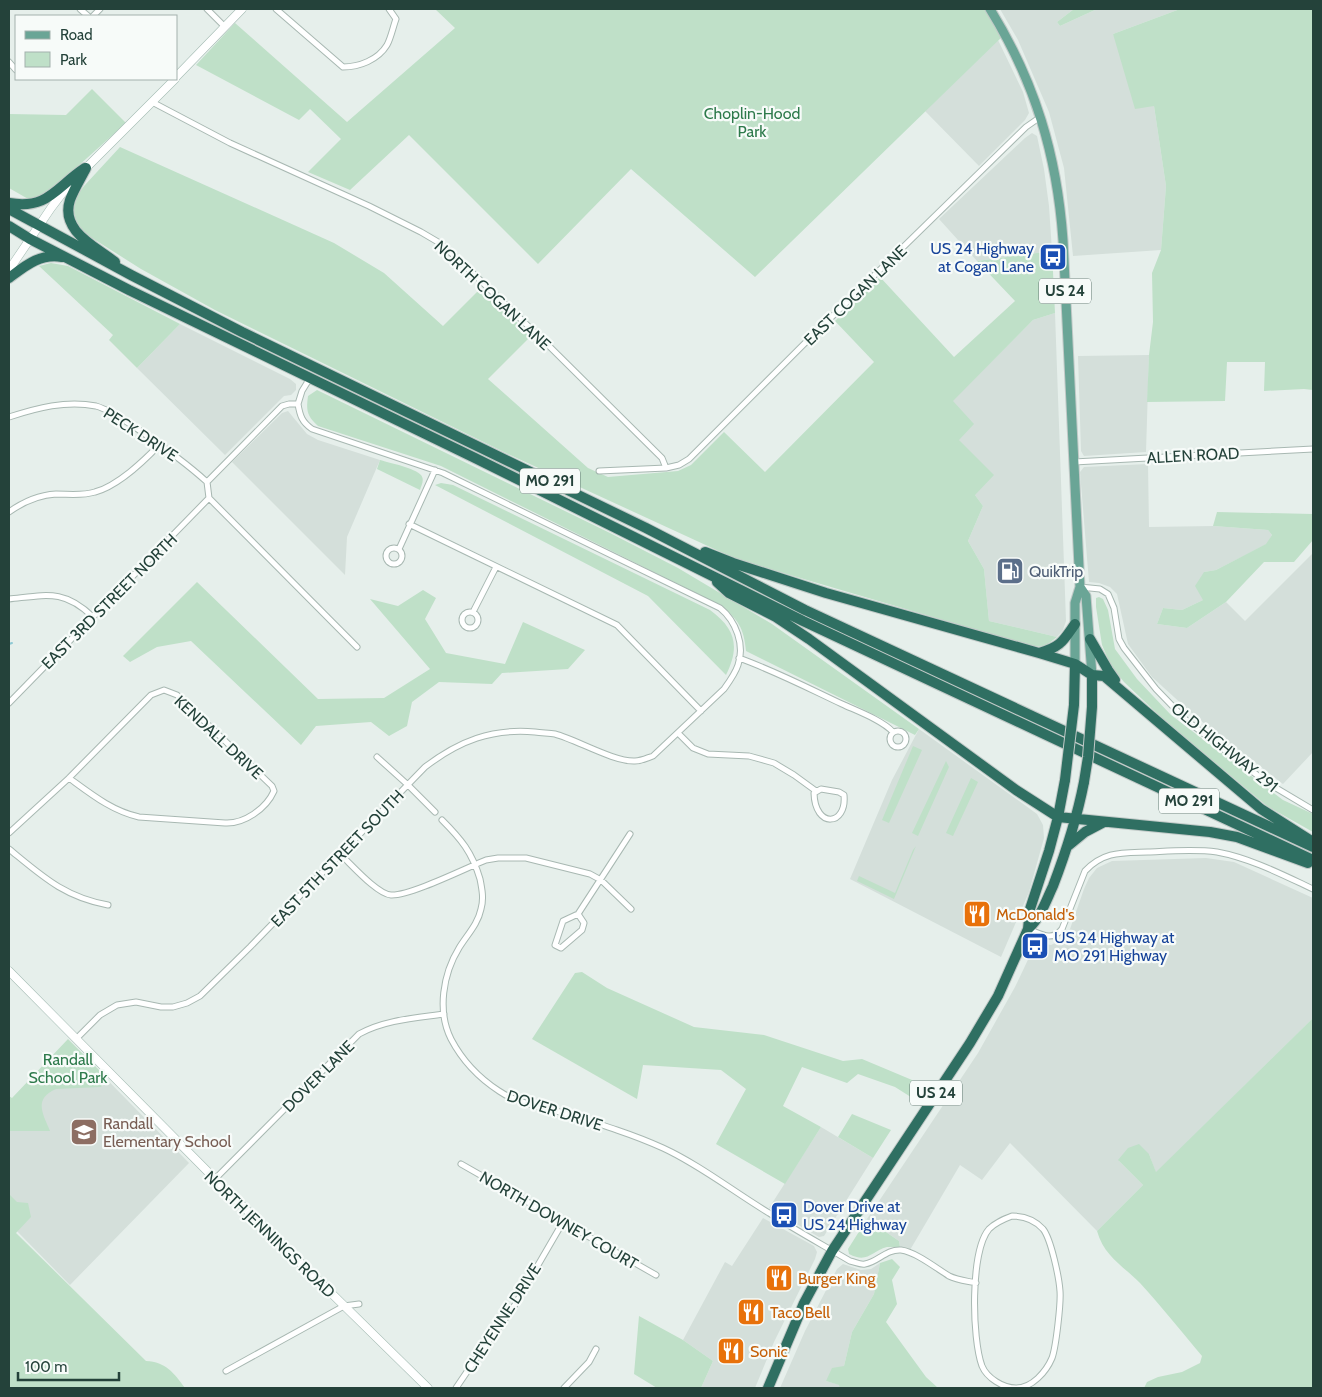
<svg xmlns="http://www.w3.org/2000/svg" width="1322" height="1397" font-family="Cabin,sans-serif">
  <rect width="100%" height="100%" fill="#e6efeb"/>
  <path fill="#d4dfda" d="M1000 9H1074L1057 22 1060 26 1097 9H1180L1113 34 1154 106 1166 186 1161 250 1073 256 1064 168 1049 112 1018 40Z
    M998 40 1023 92 1029 113 1025 120 979 166 925 111Z
    M1032 133 1037 136 1044 169 1049 206 1052 251 977 261 939 219 1025 138Z
    M1055 313 1066 621 1063 630 1057 637 989 621 984 569 968 541 983 506 975 495 959 440 952 401 1033 320Z
    M180 324 290 379 296 384V390L291 395 284 396 225 455 137 368Z
    M1149 355 1146 452 1084 456 1081 451 1078 356Z
    M288 411 307 434 318 440 380 460 347 537 345 575 232 462 282 413Z
    M1148 464 1149 527 1213 526 1268 530 1272 535 1267 544 1216 570 1204 572 1203 600 1182 610 1163 608 1157 624 1187 628 1226 602 1245 621 1313 553V752L1283 784 1196 717 1152 677 1128 644 1117 594 1110 587 1099 583 1089 582 1080 472 1084 467Z
    M919 729 1037 814 1043 825 1044 838 1029 892 1001 957 850 879 892 780Z
    M1206 858 1234 862 1313 898V1018L1156 1173 1149 1154 1119 1161 1143 1185 1097 1231 1010 1143 982 1180 960 1165 910 1250 900 1247 899 1241 867 1219 978 1053 1015 987 1034 947 1041 943 1051 945 1061 940 1070 929 1084 889 1089 878 1097 868 1112 861Z
    M68 1040 189 1163 70 1285 9 1223V1102Z
    M821 1127 873 1158 824 1236 819 1237 769 1208Z
    M763 1218 814 1246 817 1252 815 1259 774 1342 755 1388H701L713 1361 683 1340 725 1262 732 1266Z
    M880 1263 874 1294 852 1332 844 1366 826 1381 840 1385V1388H780L805 1331 837 1269 843 1264 861 1270 871 1269Z"/>
  <path fill="#bfe0c8" d="M435 9H988L1005 34 755 277 631 169 538 264 409 135 350 190 308 172 341 139 310 109 299 120 196 65 235 23 347 122 455 28Z
    M1074 9H1097L1060 26 1057 22Z
    M1180 9H1313V390L1304 389 1264 391 1265 362H1227L1225 401 1147 402 1149 355 1153 322 1152 273 1161 250 1166 186 1154 106 1135 109 1113 34Z
    M92 89 126 123 47 194 30 200 9 188V114L66 115Z
    M120 147 334 243 384 273 443 326 481 288 531 336 488 379 588 468 608 477 678 471 691 465 724 432 765 472 874 362 835 321 880 277 954 357 1015 301 977 261 1052 251 1055 313 1033 320 953 401 974 424 959 440 994 475 975 495 983 506 968 541 984 569 989 621 1057 637 1044 647 1032 646 736 559 508 454 215 310 141 269 81 231 73 222 72 209 76 197 84 186Z
    M51 263 68 266 180 324 137 368 109 340 113 335 39 266Z
    M317 390 610 533 678 568 772 624 919 729 915 735 746 651C744 628 738 619 720 605L441 466 318 426C307 416 306 411 308 396Z
    M380 460C390 463 415 468 421 475 425 480 421 486 420 490L377 469Z
    M441 483 453 485 710 610C736 629 740 647 726 675L648 596 435 485Z
    M1217 512 1313 514V540L1294 562H1264L1226 602 1187 628 1157 624 1163 608 1182 610 1203 600 1195 586 1204 572 1216 570 1266 544 1272 535 1268 530 1213 526Z
    M197 582 318 699 384 698 430 669 370 599 398 606 423 590 436 598 425 619 446 653 505 664 523 622 585 650 568 669 502 673 492 684 439 682 412 702 407 726 389 736 371 722 316 726 301 745 191 641 157 647 130 662 123 656Z
    M1099 597 1103 599 1108 610 1115 649 1137 679 1171 715 1283 800 1313 814V832L1267 806 1163 719 1124 682 1111 666 1102 645 1096 607V598Z
    M913 746 922 750 889 823 882 820Z
    M946 761 949 767 918 836 912 833Z
    M971 778 978 782 953 836 946 833Z
    M916 846 894 899 857 881 859 876 895 893 913 850Z
    M582 972 607 988 694 1027 764 1035 843 1061 862 1059 924 1085 914 1099 895 1087 858 1074 847 1083 802 1067 783 1106 821 1127 785 1184 716 1144 746 1089 721 1070 643 1065 637 1099 532 1039 575 973Z
    M1313 1018V1388H1144L1147 1382 1158 1377 1182 1372 1200 1363 1202 1356C1182 1332 1161 1306 1140 1283 1122 1265 1104 1256 1097 1231L1143 1185 1118 1160 1128 1148 1139 1144 1149 1154 1156 1172Z
    M68 1039 107 1078 101 1087 56 1089C33 1099 43 1114 50 1131H9V1096L12 1098Z
    M852 1114 891 1130 873 1158 838 1137Z
    M9 1194 17 1202 28 1203 31 1217 16 1233 146 1361C166 1362 174 1373 185 1388H9Z
    M867 1219 899 1241 900 1247C896 1247 891 1247 887 1247 871 1251 868 1264 849 1254L848 1249Z
    M892 1259 900 1267 892 1280 897 1304 886 1322 926 1377 938 1388H840L839 1385 826 1381 832 1368 844 1366 852 1332 874 1294 880 1263Z
    M639 1316 683 1340 713 1361 701 1388H657L634 1374Z"/>
  <g fill="none" stroke-linecap="round" stroke-linejoin="round">
    <path stroke="#8ec9d4" stroke-width="2" d="M9 644 12 643"/>
    <g stroke="#a8b8b2" stroke-width="7">
      <path id="street" d="M80 9 88 16
        M207 9 225 27
        M276 9 343 67C359 67 378 60 387 45 391 38 393 27 396 19L389 9
        M93 16 100 9
        M9 62 16 70
        M152 102 230 143 369 206 421 232 438 242 456 257 549 346 662 458 666 468
        M9 417C37 408 66 400 96 406 110 410 124 420 136 428 161 445 185 462 207 482
        M1074 462 1313 449
        M599 471 666 468 679 465 689 459 803 345 1026 127 1036 120 1042 118
        M207 482 282 406 289 404H298L302 391 310 378
        M207 482 209 498
        M209 498 357 647
        M9 512C23 502 38 495 56 494 69 494 82 496 95 492 117 486 144 461 160 444
        M409 524 617 625 701 711
        M386 556a8 8 0 1 1 16 0a8 8 0 1 1-16 0Z
        M399 549 435 470
        M1080 587 1100 589 1108 594 1114 608 1119 639 1124 648 1156 689 1186 720 1266 782 1313 810
        M9 599C47 595 64 589 93 617
        M462 620a8 8 0 1 1 16 0a8 8 0 1 1-16 0Z
        M473 612 496 567
        M739 658C775 671 808 688 842 704 857 711 882 720 893 732
        M9 703 209 498
        M890 739a8 8 0 1 1 16 0a8 8 0 1 1-16 0Z
        M678 733 693 748 708 754 749 756 774 763 794 775 816 791
        M377 757 408 785 435 812
        M821 789 839 792 844 795C847 826 815 829 814 793Z
        M442 820C461 839 472 852 480 879 482 889 484 899 481 909 478 924 467 935 459 948 443 974 437 1011 451 1039 462 1060 479 1078 499 1091 515 1102 537 1106 556 1111 592 1122 628 1132 663 1148 700 1165 734 1192 769 1213 795 1230 823 1245 850 1261 855 1262 860 1265 865 1264 878 1262 886 1249 901 1250 916 1252 936 1268 949 1276 957 1280 967 1281 976 1283
        M9 833 69 778 151 695 164 690 177 695 272 786 274 791C266 809 244 824 225 823L139 817C112 811 91 794 69 778
        M9 849C42 876 64 897 108 905
        M340 854C351 864 377 894 391 895 410 896 466 868 486 860L498 858H526L590 874 601 880 631 909
        M578 914 630 834
        M578 914 584 923 582 930 561 948 555 945 563 921Z
        M1028 929C1041 934 1052 942 1062 929L1085 871C1104 851 1122 853 1148 852 1171 851 1194 849 1217 852 1250 858 1283 875 1313 889
        M76 1039 100 1015 117 1005 136 1002 161 1007H173L187 1003 200 996 250 947 425 767C459 741 492 728 535 732 542 733 549 733 555 734 577 740 614 762 635 761 641 761 647 758 653 756L724 689C729 682 735 674 738 665 745 645 736 621 720 608L443 473 312 429C302 422 300 416 298 404
        M461 1164 656 1275
        M215 1179 359 1034C384 1020 415 1018 444 1014
        M1012 1216C1024 1216 1035 1220 1043 1229 1051 1239 1059 1277 1060 1291 1061 1303 1056 1347 1052 1358 1046 1372 1032 1388 1016 1388 1003 1388 987 1378 982 1366 972 1339 970 1251 989 1229 996 1222 1004 1219 1012 1216Z
        M226 1371 344 1306 359 1304
        M456 1388 479 1354 513 1308 563 1222
        M564 1388 589 1362 596 1349"/>
    </g>
    <g stroke="#a4bbb3" stroke-width="9">
      <path id="secondary" d="M176 77 242 9
        M83 171 175 79
        M9 270 51 208 67 187
        M9 971 215 1179 428 1388"/>
    </g>
    <g stroke="#c2cac8" stroke-width="11">
      <path id="primary" d="M990 9C1035 82 1057 155 1063 240L1080 587 1075 603V664
        M1080 587 1086 596 1092 675"/>
    </g>
    <g stroke="#c2cac8" stroke-width="12">
      <path id="highway" d="M86 168C81 178 74 189 70 200 60 231 95 246 115 262
        M9 203C48 210 56 187 85 168
        M9 209 131 275 242 332 646 528 805 610 1313 847
        M9 226 30 239 129 290 475 458 803 621 1313 860
        M9 278C25 266 40 253 62 257
        M705 552 733 563 826 593 1039 653 1075 664 1092 675 1104 676 1261 809 1313 842
        M717 582 729 593 776 617 809 639 1016 790 1058 817 1210 832 1237 837 1308 863
        M1090 639 1108 670 1115 680
        M1039 653C1061 647 1063 641 1075 624
        M1074 705 1075 664
        M1092 707V675
        M1068 846 1085 832 1104 822
        M1028 929C1041 917 1046 901 1053 886 1066 852 1077 818 1084 782
        M768 1388 804 1303 832 1251 970 1043 998 996 1028 929 1030 909 1049 851 1058 817 1065 780"/>
    </g>
    <use href="#street" stroke="#fff" stroke-width="5"/>
    <use href="#secondary" stroke="#fff" stroke-width="8"/>
    <use href="#primary" stroke="#6aa596" stroke-width="9"/>
    <use href="#highway" stroke="#2f6f62" stroke-width="10"/>
    <g stroke="#c2cac8" stroke-width="12" stroke-linecap="butt">
      <path id="highway-bridge" d="M1065 780 1074 705
        M1084 782 1088 757 1092 707"/>
    </g>
    <use href="#highway-bridge" stroke="#2f6f62" stroke-width="10"/>
  </g>
  <defs>
    <g id="bus-square" transform="scale(1.4375)"><rect x="-9" y="-9" width="18" height="18" rx="4" fill="#1a4fb4" stroke="#f7fbf9"/><path d="M-5-6H5V4H4V6H2V4H-2V6H-4V4H-5ZM-3.5-4V0h7V-4ZM-3.5 1.2v1.5H-2V1.2ZM2 1.2v1.5H3.5V1.2Z" fill="#fff"/></g>
    <g id="fuel-square" transform="scale(1.4375)"><rect x="-9" y="-9" width="18" height="18" rx="4" fill="#5c6f8a" stroke="#f7fbf9"/><path d="M-5.5-6h7V0h2V4h1.3V-2.5L3-4.5l.8-.8L6-3V5H2.5V1h-1V6h-7ZM-4.2-4.7v3.2H.2V-4.7Z" fill="#fff"/></g>
    <g id="restaurant-square" transform="scale(1.4375)"><rect x="-9" y="-9" width="18" height="18" rx="4" fill="#e8710a" stroke="#f7fbf9"/><path d="M-5-6h1v4h1v-4h1v4h1v-4h1v5L-1.5 .5V6h-2V.5L-5-1ZM5-6V6H3V1.5H1.5Q1.5-4 5-6Z" fill="#fff"/></g>
    <g id="school-square" transform="scale(1.4375)"><rect x="-9" y="-9" width="18" height="18" rx="4" fill="#8d6e63" stroke="#f7fbf9"/><path d="M0-5L7-2L0 1L-7-2ZM-4 1L0 2.5L4 1V4Q0 6-4 4Z" fill="#fff"/></g>
  </defs>
  <g fill-rule="evenodd">
    <use href="#bus-square" x="1053" y="257"/>
    <use href="#fuel-square" x="1010" y="571"/>
    <use href="#restaurant-square" x="977" y="914"/>
    <use href="#bus-square" x="1035" y="946"/>
    <use href="#school-square" x="84" y="1132"/>
    <use href="#bus-square" x="784" y="1215"/>
    <use href="#restaurant-square" x="779" y="1278"/>
    <use href="#restaurant-square" x="751" y="1312"/>
    <use href="#restaurant-square" x="731" y="1351"/>
  </g>
  <g text-anchor="middle" stroke-width="4.5" stroke-linejoin="round" paint-order="stroke">
    <g fill="#f7fbf9" stroke="#637a73" stroke-width="1">
      <rect x="1039" y="278.5" width="52" height="25" rx="4"/>
      <rect x="520" y="468.5" width="60" height="25" rx="4"/>
      <rect x="1159" y="788.5" width="60" height="25" rx="4"/>
      <rect x="910" y="1080.5" width="52" height="25" rx="4"/>
    </g>
    <g font-size="15" font-weight="bold" fill="#24423a">
      <text x="1065" y="296">US 24</text>
      <text x="550" y="486">MO 291</text>
      <text x="1189" y="806">MO 291</text>
      <text x="936" y="1098">US 24</text>
    </g>
    <g font-size="16" fill="#2d7a4b" stroke="#f7fbf9">
      <text x="752" y="119">Choplin-Hood<tspan x="752" dy="18">Park</tspan></text>
      <text x="68" y="1065">Randall<tspan x="68" dy="18">School Park</tspan></text>
    </g>
    <g font-size="16" fill="#164399" stroke="#f7fbf9" text-anchor="start">
      <text x="1034" y="254" text-anchor="end">US 24 Highway<tspan x="1034" dy="18">at Cogan Lane</tspan></text>
      <text x="1054" y="943">US 24 Highway at<tspan x="1054" dy="18">MO 291 Highway</tspan></text>
      <text x="803" y="1212">Dover Drive at<tspan x="803" dy="18">US 24 Highway</tspan></text>
    </g>
    <g font-size="16" fill="#24423a" stroke="#f7fbf9">
      <text transform="translate(493 295) rotate(43)" y="6">NORTH COGAN LANE</text>
      <text transform="translate(855 295) rotate(-44)" y="6">EAST COGAN LANE</text>
      <text transform="translate(141 434) rotate(33)" y="6">PECK DRIVE</text>
      <text transform="translate(1193 455) rotate(-3)" y="6">ALLEN ROAD</text>
      <text transform="translate(109 601) rotate(-45)" y="6">EAST 3RD STREET NORTH</text>
      <text transform="translate(219 737) rotate(43)" y="6">KENDALL DRIVE</text>
      <text transform="translate(1225 747) rotate(39)" y="6">OLD HIGHWAY 291</text>
      <text transform="translate(337 858) rotate(-46)" y="6">EAST 5TH STREET SOUTH</text>
      <text transform="translate(318 1076) rotate(-45)" y="6">DOVER LANE</text>
      <text transform="translate(555 1110) rotate(18)" y="6">DOVER DRIVE</text>
      <text transform="translate(559 1220) rotate(30)" y="6">NORTH DOWNEY COURT</text>
      <text transform="translate(270 1234) rotate(44)" y="6">NORTH JENNINGS ROAD</text>
      <text transform="translate(502 1318) rotate(-57)" y="6">CHEYENNE DRIVE</text>
    </g>
    <g font-size="16" fill="#4e5e75" stroke="#f7fbf9" text-anchor="start">
      <text x="1029" y="577">QuikTrip</text>
    </g>
    <g font-size="16" fill="#c56008" stroke="#f7fbf9" text-anchor="start">
      <text x="996" y="920">McDonald's</text>
      <text x="798" y="1284">Burger King</text>
      <text x="770" y="1318">Taco Bell</text>
      <text x="750" y="1357">Sonic</text>
    </g>
    <g font-size="16" fill="#785e54" stroke="#f7fbf9" text-anchor="start">
      <text x="103" y="1129">Randall<tspan x="103" dy="18">Elementary School</tspan></text>
    </g>
  </g>
  <rect width="1322" height="1397" fill="none" stroke="#24423a" stroke-width="20"/>
  <rect x="15" y="15" width="162" height="65" fill="#f7fbf9" stroke="#a3b1ad"/>
  <rect x="25" y="31" width="25" height="8" fill="#6aa596" stroke="#a3b1ad"/>
  <text x="60" y="40" font-size="15" fill="#24423a">Road</text>
  <rect x="25" y="52" width="25" height="15" fill="#bfe0c8" stroke="#a3b1ad"/>
  <text x="60" y="65" font-size="15" fill="#24423a">Park</text>
  <path d="M18 1372v8h101v-8" fill="none" stroke="#24423a" stroke-width="2.5"/>
  <text x="25" y="1372" font-size="15" fill="#24423a" stroke="#f7fbf9" stroke-width="4" paint-order="stroke">100 m</text>
</svg>
